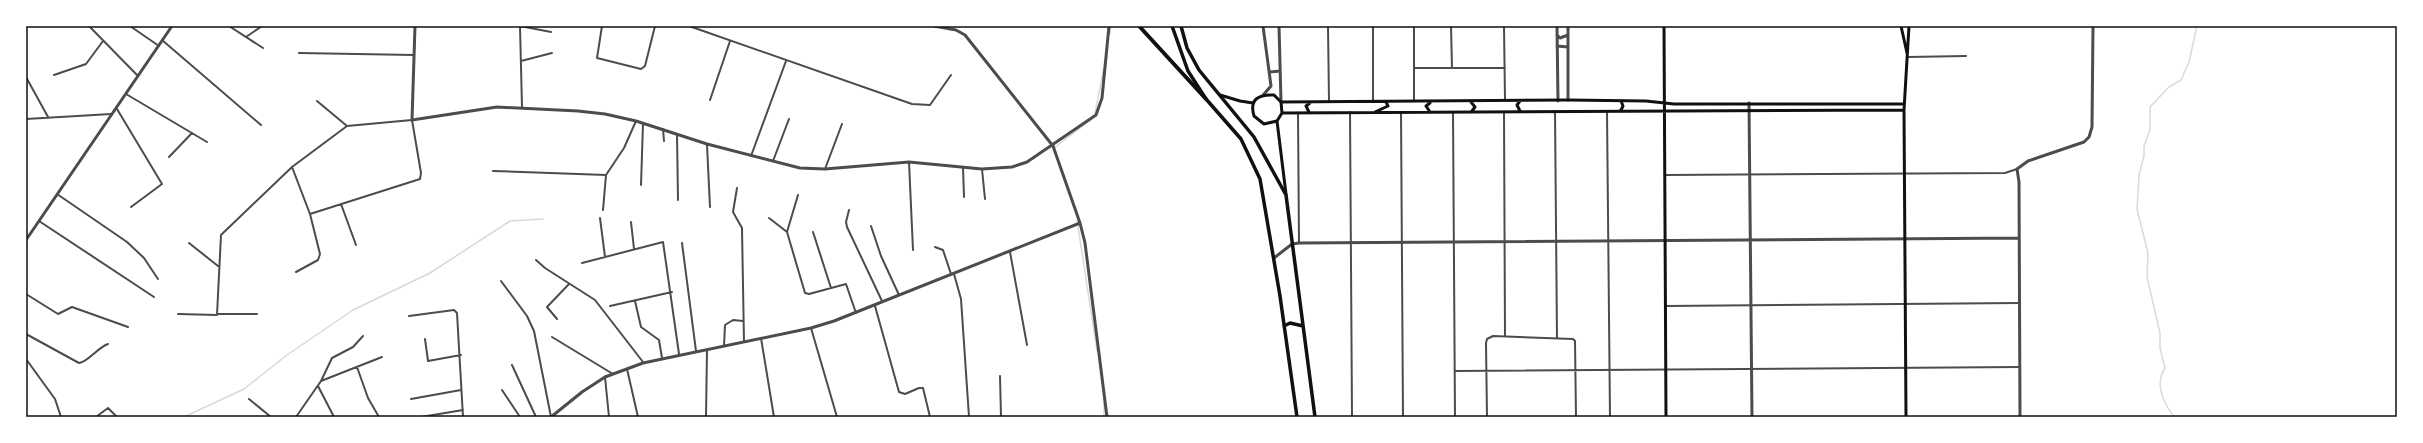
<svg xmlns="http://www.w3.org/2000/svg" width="2423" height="443" font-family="'Varela Round',sans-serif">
  <rect width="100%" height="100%" fill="#fff"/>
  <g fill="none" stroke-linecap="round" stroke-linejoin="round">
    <path stroke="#d9d9d9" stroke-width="1.5" d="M1110 34 1111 26
      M1095 113 1104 67
      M1054 148 1092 119
      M1077 220 1097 351
      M1104 402V417
      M184 417 244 389 287 355 353 310 430 273 510 221 543 219
      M2174 417C2163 402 2154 384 2165 368L2160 348V333L2147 277 2148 253 2137 209 2139 175 2144 156V146L2150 130V107L2169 87 2181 80 2189 62 2197 26"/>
    <path stroke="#4c4c4c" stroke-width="2" d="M89 26 138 76
      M130 26 159 46
      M229 26 263 48
      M520 26 522 107
      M520 26 551 32
      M602 26 597 58 641 69 645 66 655 26
      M689 26 912 104 930 105 951 75
      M1328 26 1329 101
      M1373 26V102
      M1451 26 1452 68
      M1504 26 1505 100
      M246 37 262 26
      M162 40 261 125
      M299 53 414 55
      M1908 57 1966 56
      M521 61 552 53
      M1414 68H1505
      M54 75 86 64 103 41
      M26 77 48 117
      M126 94 207 142
      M710 100 730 41
      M317 101 347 126
      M1414 101V26
      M117 109 162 184 131 207
      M1350 112 1352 417
      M1401 112 1403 417
      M1453 112 1455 417
      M1504 112 1505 336
      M1555 112 1557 338
      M1607 112 1610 417
      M1298 113 1299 243
      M26 119 111 114
      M663 129 664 141
      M677 134 678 200
      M707 145 710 207
      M751 156 786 61
      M169 157 192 133
      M773 161 789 119
      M909 162 913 250
      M292 167 310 214 320 254 318 260 296 272
      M963 167 964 197
      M825 169 842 124
      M982 169 985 199
      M493 171 606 175 624 148 636 121
      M1665 175 2005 173 2017 169
      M641 185 643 124
      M737 188 733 212 742 228 744 342
      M57 194 127 242 144 258 158 279
      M798 195 787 232 805 293 809 294 846 284 856 313
      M341 204 356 245
      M603 210 606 175
      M849 210 846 222 847 227 882 301
      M600 218 605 257
      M769 218 787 232
      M39 221 154 297
      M631 222 634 249
      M871 226 881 256 899 295
      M813 232 831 288
      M189 243 218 266
      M682 243 696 351
      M935 247 943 250 951 274
      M1010 252 1027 345
      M536 260 545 268 595 300 643 362
      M582 263 663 242 679 354
      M954 274 961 299 969 417
      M501 281 527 316 534 331 551 417
      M26 294 58 314 72 307 128 327
      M635 301 641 327 659 340 662 358
      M610 306 672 292
      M875 306 899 392 905 394 919 388H923L930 417
      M1666 306 2019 303
      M178 314 217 315 221 235 292 167 347 126 412 120 421 173 420 179 310 214
      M218 314H257
      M409 316 454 310 457 313 463 417
      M557 319 547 307 569 284
      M811 328 837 417
      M26 334 79 363C88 362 97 348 108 344
      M552 337 613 374
      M761 338 774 417
      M425 339 428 361 461 355
      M724 346 725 325 733 320 743 321
      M26 359 55 399 61 417
      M512 365 536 417
      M357 367 368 398 379 417
      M627 369 638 417
      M1455 371 2020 367
      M1000 376 1001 417
      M605 377 609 417
      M321 381 382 357
      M318 386 334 417
      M502 390 520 417
      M249 399 271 417
      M411 399 461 390
      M96 417 108 408 117 417
      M296 417 321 381 332 358 353 347 363 336
      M421 417 463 410
      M706 417 707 350
      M1487 417 1486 343 1487 339 1493 336 1573 339 1575 341 1576 417"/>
    <path stroke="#4c4c4c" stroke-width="3" d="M415 26 412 120 497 107 578 111 605 114 636 121 707 144 800 168 825 169 909 162 982 169 1012 167 1027 162 1096 115 1102 98 1109 26
      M934 26 956 30 965 35 1053 146 1080 223 1085 243 1107 417
      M1263 26 1271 86 1264 94
      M1279 26 1281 102
      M1557 26 1558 101
      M1557 35 1560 38 1568 35
      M1557 46 1568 47
      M1269 72 1280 71
      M1568 100V26
      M1749 103 1752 417
      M26 240 172 26
      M1274 258 1292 244 1299 243 2019 238
      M551 417 582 392 605 377 643 363 811 328 834 321 1080 223
      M2020 417 2019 182 2017 169 2028 161 2084 142 2089 137 2092 127 2093 26"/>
    <path stroke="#111" stroke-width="3" d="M1664 26 1666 417
      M1901 26 1907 53
      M1220 95 1240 101 1253 103
      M1520 101 1517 105 1520 111
      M1621 101 1623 106 1621 110
      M1281 102 1568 100 1646 101 1674 104H1904
      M1471 102 1475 107 1472 111
      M1430 103 1426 106 1430 112
      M1309 112 1306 106 1310 103
      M1375 112 1388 106 1386 102
      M1282 113 1904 110
      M1277 121 1264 124 1254 116C1249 99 1259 94 1274 95L1281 102 1282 113 1277 121 1286 194
      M1906 417 1904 110 1909 26"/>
    <path stroke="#111" stroke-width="3.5" d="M1172 26 1188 71 1206 99 1241 139 1260 179 1280 296 1297 417
      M1181 26 1187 48 1199 70 1254 137 1286 195 1315 417
      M1284 326 1290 323 1303 326"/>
    <path stroke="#111" stroke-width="4" d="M1139 26 1206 99"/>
  </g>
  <rect width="2423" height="443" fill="none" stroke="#ffffff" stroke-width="54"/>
  <rect x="27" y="27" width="2369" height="389" fill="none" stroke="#111" stroke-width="1.5"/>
</svg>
